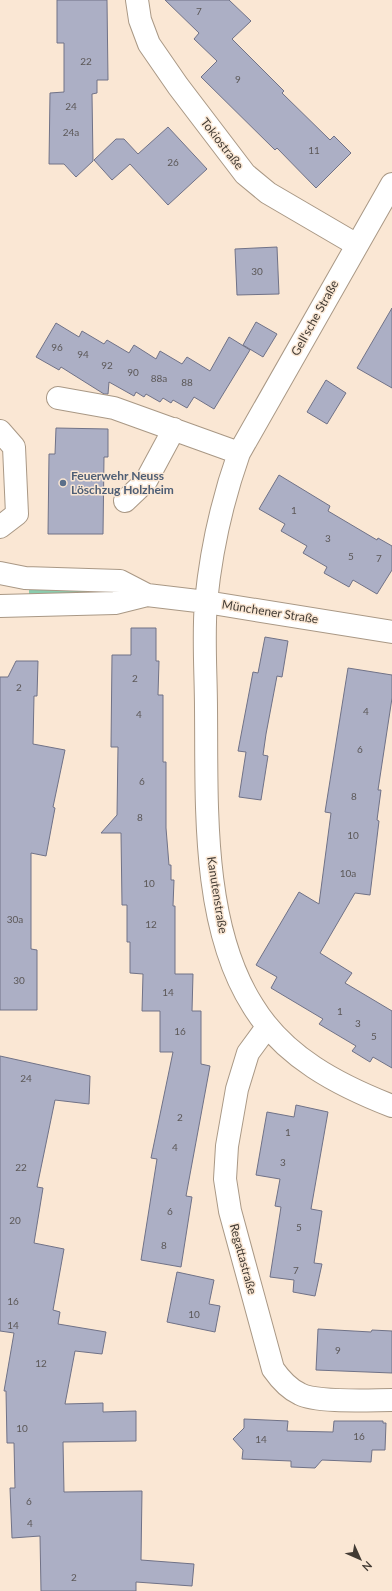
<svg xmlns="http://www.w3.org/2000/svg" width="392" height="1591" font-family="Lato,sans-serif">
  <rect width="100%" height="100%" fill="#fae7d4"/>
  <path fill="#8accae" d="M29 583 117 590 106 593 29 594Z"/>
  <path fill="#acafc5" stroke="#707287" d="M57 0H107L108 80H97V93L92 94 93 161 76 177 64 164H49L50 93 64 92V43H57Z
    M165 0H229L251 21 232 39 284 91 282 93 330 140 334 136 351 153 316 188 277 148 275 150 201 77 217 61 194 39 199 33Z
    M168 127 207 169 168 205 130 164 112 180 94 160 116 139H124L138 154Z
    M277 247 279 294 237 295 235 249Z
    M392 308V388L357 368Z
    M256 322 277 334 263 357 243 345Z
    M56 323 79 337 82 331 104 344 107 340 129 353 134 345 156 359 160 351 182 364 187 357 210 371 229 337 250 350 214 409 194 397 187 408 173 400 171 403 163 398 160 402 146 394 144 397 136 392 134 396 109 382 108 394H104L61 367 59 370 36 357Z
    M326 380 346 393 327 424 307 412Z
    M56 428 108 429V457H104L103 534H48L49 454H55Z
    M279 475 330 506 328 511 377 540 378 538 392 546V570L377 594 353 580 349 587 324 573 327 567 303 553 307 546 281 531 285 524 259 509Z
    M131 628H156V661H159L158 695H163V762H166V828L169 865H171V880H174L173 906H175V974H193L192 1011H201V1064L210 1066 186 1196 192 1197 181 1267 141 1260 157 1159 151 1158 173 1052H160V1011H142L143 974 130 973V942H127V905H122L121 833H101L117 815 118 747H111L112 655H131Z
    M265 637 288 641 282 677 277 676 266 734 263 755 268 756 261 800 239 797 246 752 238 751 253 672 258 673Z
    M16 661H38L37 696H34L33 744 65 750 53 807 55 808 46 856 31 853V949L37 950V1010H0V677H8Z
    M348 668 392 675V698L378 790H381L377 820 379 821 370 895 355 893 320 953 352 973 345 983 392 1011V1068L373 1057 370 1062 352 1051 356 1046 319 1024 323 1019 271 988 277 977 256 965 299 892 319 904 331 813 325 812Z
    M0 1056 90 1076 89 1104 55 1100 37 1187 43 1188 34 1243 64 1249 53 1310 60 1312 58 1324 106 1332 102 1354 75 1351 65 1404 103 1403V1412L136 1411V1441L63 1442 64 1492 142 1491 141 1560 194 1564 192 1586 136 1582V1591H41L40 1536 12 1538 10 1488H15L14 1443H7L6 1391H4L14 1333 0 1331Z
    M296 1105 328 1112 311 1209 322 1211 314 1263 322 1264 315 1296 293 1292 294 1280 270 1277 281 1207 275 1206 280 1179 256 1175 267 1112 294 1117Z
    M177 1272 214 1280 209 1304 220 1306 215 1332 167 1322Z
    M318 1329 371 1332 372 1330 392 1331V1373L316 1370Z
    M244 1419 288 1421 287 1431 333 1432 334 1421H383V1423H386L385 1450H372L371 1462 322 1460 315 1468 291 1467V1461L242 1459 243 1450 233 1439 244 1428Z"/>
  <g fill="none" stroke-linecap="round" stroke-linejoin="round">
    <g stroke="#a99885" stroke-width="24">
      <path id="minor" d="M137 0 140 20 149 44 178 86 245 174 268 193 357 245
        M392 184 239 453C222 501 211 551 206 602 203 636 206 675 206 709 207 803 201 925 253 1006 284 1057 338 1085 392 1106
        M58 398 114 408 239 453
        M0 431 14 447 17 514 0 527
        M125 501 146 481 174 429
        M0 573 25 578 120 581 147 595
        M0 606 115 603 147 595 206 602 392 632
        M267 1027 248 1053 237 1089 227 1146 225 1179 230 1211 273 1369C280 1379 289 1389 300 1394 317 1403 371 1400 392 1400"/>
    </g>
    <use href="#minor" stroke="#fff" stroke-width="22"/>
  </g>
  <circle fill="#5c6f8a" stroke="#fae7d4" stroke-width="1.5" cx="63" cy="483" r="4"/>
  <g text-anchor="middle" stroke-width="3" stroke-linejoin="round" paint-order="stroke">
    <g font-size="10" fill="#5c5858">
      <text x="199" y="15">7</text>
      <text x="86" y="65">22</text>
      <text x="238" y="83">9</text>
      <text x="71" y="110">24</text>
      <text x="71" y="136">24a</text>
      <text x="314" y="154">11</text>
      <text x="173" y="166">26</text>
      <text x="257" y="275">30</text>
      <text x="57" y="351">96</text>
      <text x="83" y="358">94</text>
      <text x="107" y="369">92</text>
      <text x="133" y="376">90</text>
      <text x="159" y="382">88a</text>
      <text x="187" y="386">88</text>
      <text x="294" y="514">1</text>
      <text x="328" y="542">3</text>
      <text x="351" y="560">5</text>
      <text x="379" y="562">7</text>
      <text x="135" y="682">2</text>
      <text x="19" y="691">2</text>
      <text x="366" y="715">4</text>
      <text x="139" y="718">4</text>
      <text x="360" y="753">6</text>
      <text x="142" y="785">6</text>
      <text x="354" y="800">8</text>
      <text x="140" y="821">8</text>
      <text x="353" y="839">10</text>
      <text x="348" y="877">10a</text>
      <text x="149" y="887">10</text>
      <text x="15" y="923">30a</text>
      <text x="151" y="928">12</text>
      <text x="19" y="984">30</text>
      <text x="168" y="996">14</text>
      <text x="340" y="1015">1</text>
      <text x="358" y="1027">3</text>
      <text x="180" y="1035">16</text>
      <text x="374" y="1040">5</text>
      <text x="26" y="1082">24</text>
      <text x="180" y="1121">2</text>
      <text x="288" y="1136">1</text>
      <text x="175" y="1151">4</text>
      <text x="283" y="1166">3</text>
      <text x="21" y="1171">22</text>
      <text x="170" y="1215">6</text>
      <text x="15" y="1224">20</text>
      <text x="299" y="1231">5</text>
      <text x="164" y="1249">8</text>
      <text x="296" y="1274">7</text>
      <text x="13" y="1305">16</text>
      <text x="194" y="1318">10</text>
      <text x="13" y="1329">14</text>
      <text x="338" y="1354">9</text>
      <text x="41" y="1367">12</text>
      <text x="22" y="1432">10</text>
      <text x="359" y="1440">16</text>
      <text x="261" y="1443">14</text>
      <text x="29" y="1505">6</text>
      <text x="30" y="1527">4</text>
      <text x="74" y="1581">2</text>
    </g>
    <g font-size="12" fill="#423b34" stroke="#fae7d4">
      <text transform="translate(222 144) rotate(52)" y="4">Tokiostraße</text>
      <text transform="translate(315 318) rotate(-61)" y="4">Gell'sche Straße</text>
      <text transform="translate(270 612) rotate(9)" y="4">Münchener Straße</text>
      <text transform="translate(217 895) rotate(81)" y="4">Kanutenstraße</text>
      <text transform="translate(243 1259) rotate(75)" y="4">Regattastraße</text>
    </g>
    <g font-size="12" font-weight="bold" fill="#4e5e75" stroke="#fae7d4" text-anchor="start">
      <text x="71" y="480">Feuerwehr Neuss<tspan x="71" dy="14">Löschzug Holzheim</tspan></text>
    </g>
  </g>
  <g transform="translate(360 1559) rotate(135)" stroke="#fae7d4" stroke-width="3" paint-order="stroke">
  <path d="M0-3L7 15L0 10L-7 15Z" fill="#423b34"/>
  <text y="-6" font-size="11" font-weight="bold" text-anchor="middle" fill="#423b34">N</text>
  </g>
</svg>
